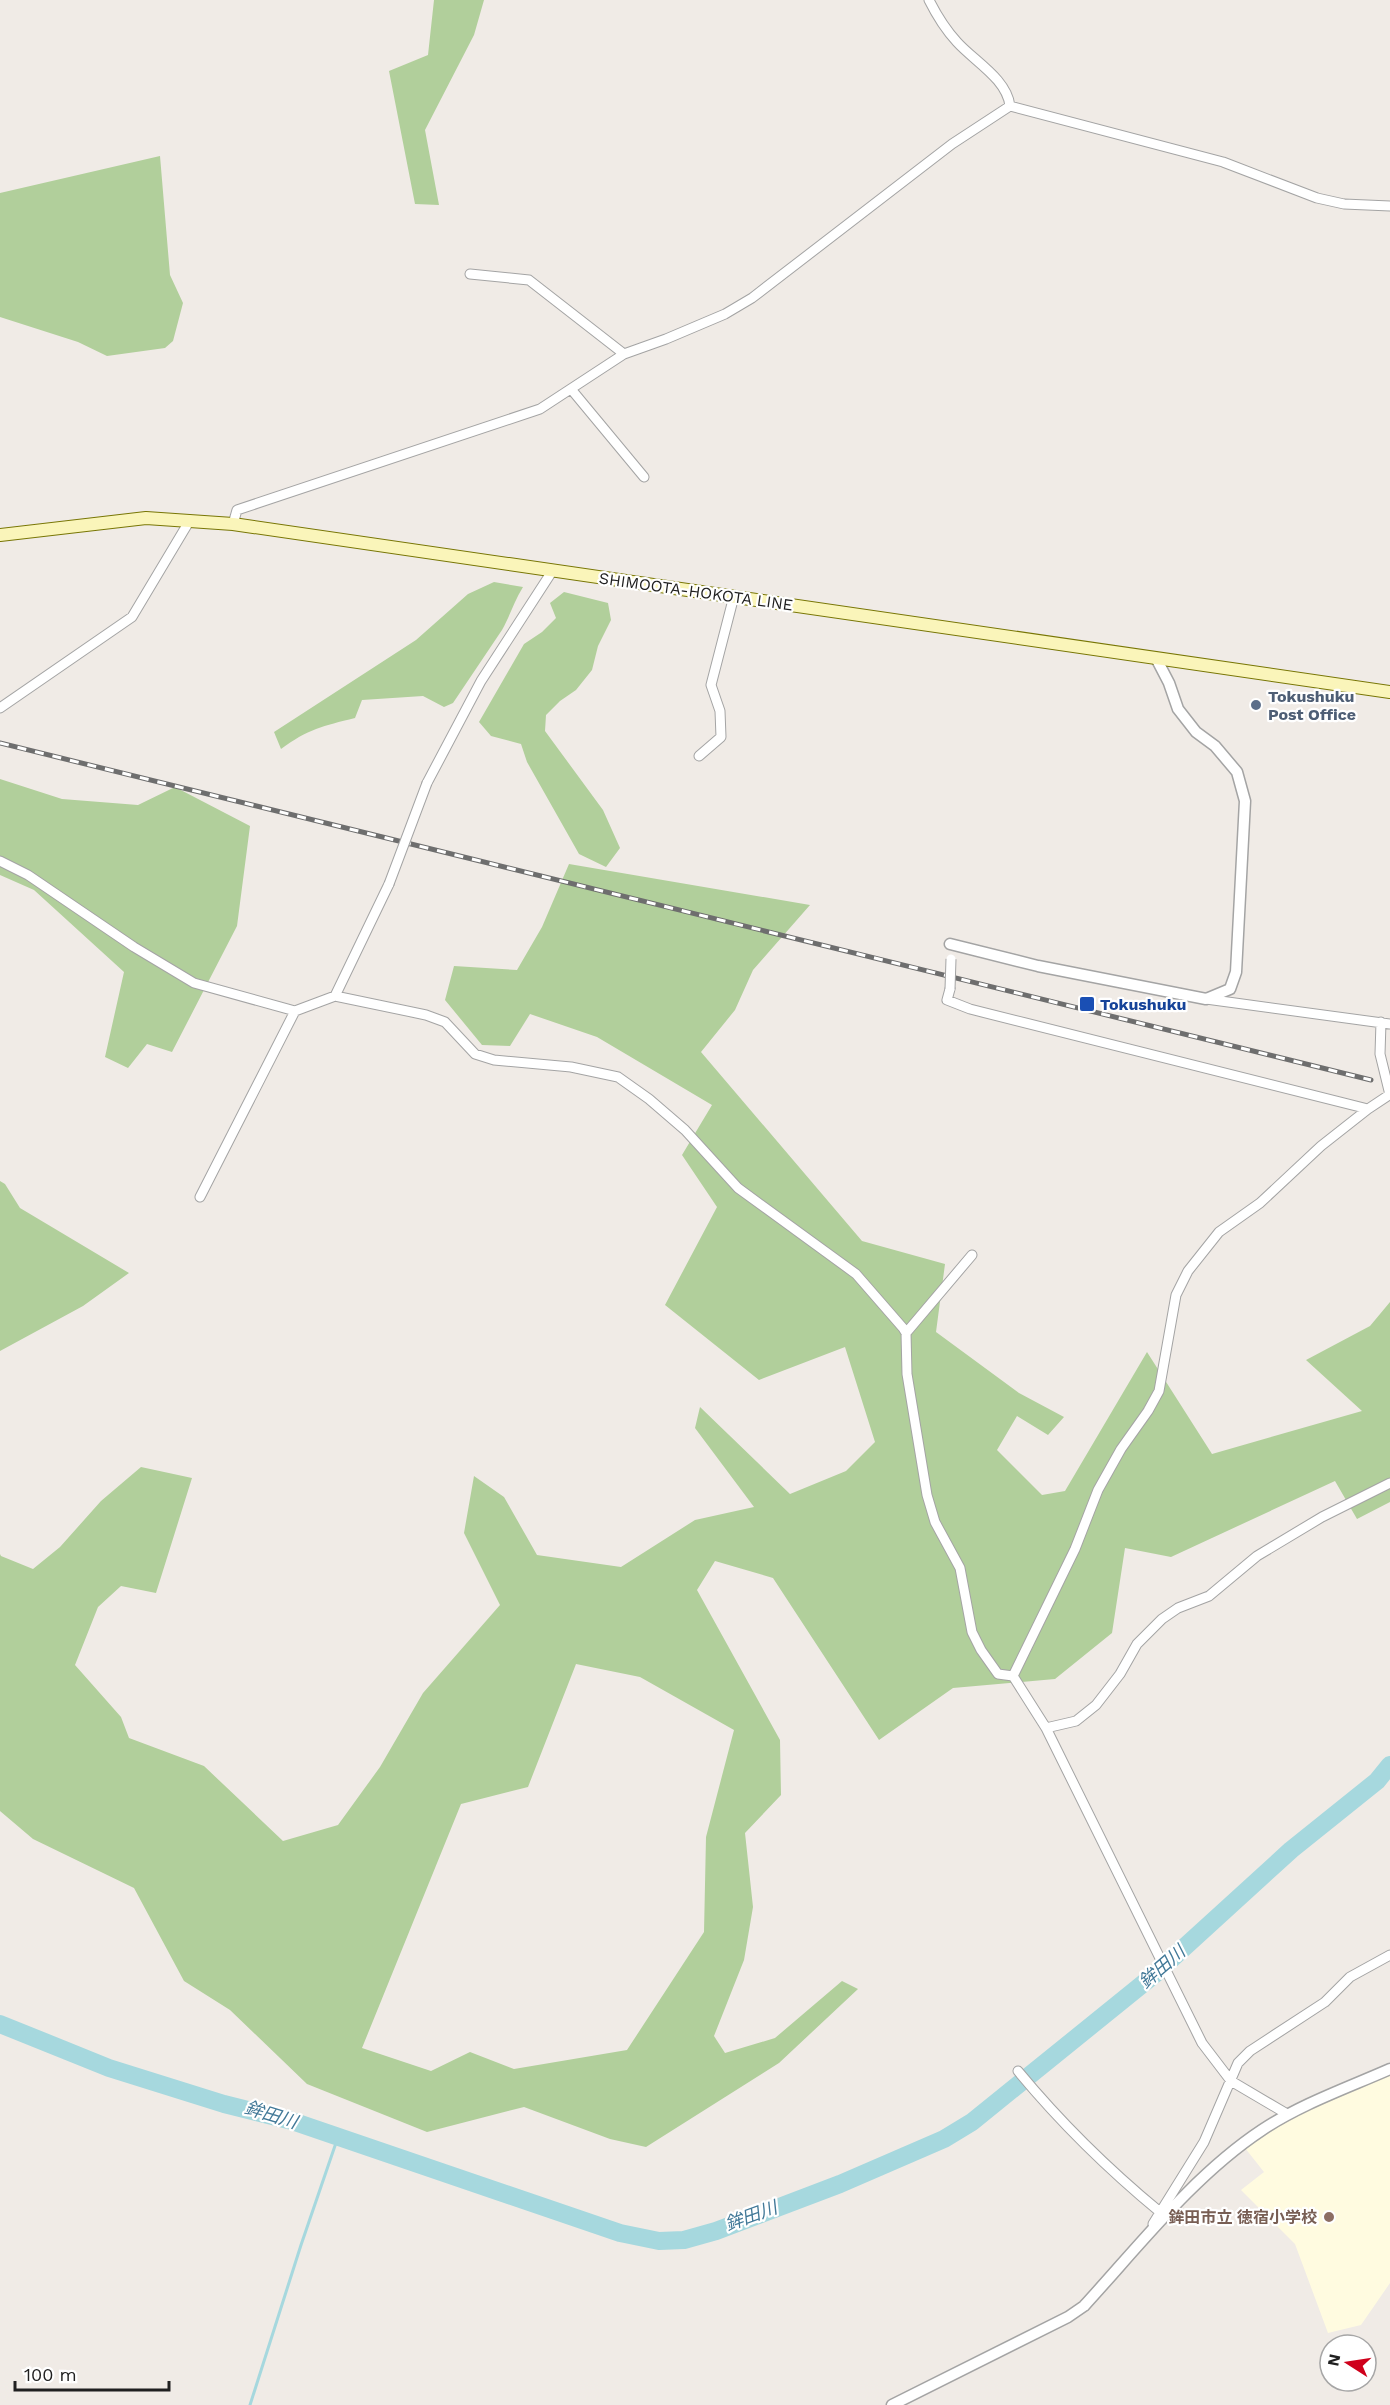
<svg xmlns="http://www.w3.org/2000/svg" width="1390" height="2405" font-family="'Work Sans','Noto Sans JP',sans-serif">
  <rect width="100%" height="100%" fill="#f0ebe6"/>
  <path fill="#fffbe0" d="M1390 2074V2283L1361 2325 1328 2333 1295 2244 1241 2190 1264 2172 1245 2148 1286 2119Z"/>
  <path fill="#b1cf9b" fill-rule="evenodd" d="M434 0H484L474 35 425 130 439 205 415 204 389 71 428 55Z
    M160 156 170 275 183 303 173 341 165 348 107 356 78 342 0 317V193Z
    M494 582 523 587C514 601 510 616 502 630L453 703 444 707 423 696 362 700 355 718C323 726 308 729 281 749L274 732 416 640 468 594Z
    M564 592 608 603 611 620 598 646 592 670 576 690 560 701 546 715 545 731 603 810 620 848 606 867 579 854 527 762 521 744 491 736 479 722 524 644 542 632 556 618 550 603Z
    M0 779 62 799 138 805 175 787 250 826 237 926 172 1052 147 1044 128 1068 105 1057 124 972 34 890 0 875Z
    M569 864 810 905 753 970 735 1010 701 1052 862 1241 945 1264 936 1332 1019 1393 1064 1417 1048 1435 1017 1416 997 1450 1042 1495 1065 1491 1147 1352 1212 1454 1362 1411 1306 1360 1370 1326 1390 1302V1502L1357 1519 1335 1481 1171 1557 1125 1548 1112 1633 1055 1679 953 1688 879 1740 773 1578 715 1561 697 1590 780 1740 781 1795 745 1833 753 1907 744 1960 714 2036 725 2053 775 2038 842 1981 858 1989 779 2063 646 2147 610 2139 524 2107 427 2132 307 2084 230 2010 184 1981 134 1888 33 1839 0 1811V1554L1 1556 33 1569 60 1547 101 1501 141 1467 192 1478 156 1593 121 1586 98 1607 75 1665 121 1717 129 1738 204 1766 283 1841 338 1825 380 1767 423 1693 500 1605 464 1533 474 1476 504 1497 537 1555 621 1567 695 1520 754 1507 695 1428 700 1407 790 1494 846 1471 875 1442 845 1347 759 1380 665 1305 717 1207 682 1155 712 1105 597 1037 530 1014 510 1046 482 1045 445 1000 454 966 517 970 542 927ZM576 1664 640 1677 734 1730 706 1837 704 1932 627 2050 514 2069 470 2052 431 2071 362 2048 461 1804 528 1787Z
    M0 1181 5 1184 20 1208 129 1273 83 1306 0 1351Z"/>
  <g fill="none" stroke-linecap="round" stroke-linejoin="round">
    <path stroke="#a6d8de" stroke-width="3" d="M250 2405 301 2245 338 2137"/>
    <path stroke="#a6d8de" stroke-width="18" d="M0 2024 109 2068 224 2104 292 2121 620 2233 659 2241 684 2240 716 2231 840 2184 944 2139 972 2122 1155 1974 1291 1850 1377 1781 1390 1765"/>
    <g stroke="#a4a4a4" stroke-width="11">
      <path id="minor" d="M929 0C937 16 945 29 957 42 974 61 1007 79 1010 106
        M470 274 529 280 624 354
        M571 389 644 477
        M233 524 237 510 540 409 624 354 666 339 725 314 752 298 952 144 1010 106 1223 162 1317 198 1344 204 1390 206
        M0 708 132 617 190 520
        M699 756 721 737 720 711 711 685 734 596
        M427 783 481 681 553 570
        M0 861 28 875 134 947 194 983 295 1011 335 996 426 1015 445 1022 475 1054 494 1060 571 1067 618 1077 649 1099 685 1130 738 1188 856 1274 903 1328 906 1333 907 1374 927 1495 935 1522 960 1568 972 1632 981 1650 998 1674 1013 1676 1046 1728 1202 2043 1231 2081 1287 2114
        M950 989 947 1000 970 1009 1368 1109
        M335 996 389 884
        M1206 999 1390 1024
        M1381 1022 1380 1054 1390 1095
        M200 1197 295 1011
        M906 1333 972 1255
        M1013 1676 1075 1549 1098 1490 1121 1449 1148 1411 1159 1391 1176 1295 1188 1271 1219 1232 1260 1203 1321 1146 1368 1109 1389 1095
        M1046 1728 1076 1721 1096 1705 1120 1674 1137 1644 1162 1619 1178 1608 1209 1596 1257 1556 1322 1517 1390 1483
        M1018 2071C1061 2123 1108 2169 1160 2212
        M1153 2224 1204 2142 1238 2063 1250 2051 1325 2002 1350 1977 1390 1955"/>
    </g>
    <g stroke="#a4a4a4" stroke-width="13">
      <path id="tertiary" d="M950 944 1038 966 1206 999 1230 989 1236 972 1245 801 1237 772 1215 746 1196 732 1178 709 1169 683 1156 658
        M892 2405 1068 2317 1084 2306C1139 2246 1194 2175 1262 2130 1301 2104 1347 2088 1390 2069"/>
    </g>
    <g stroke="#787605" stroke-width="14">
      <path id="secondary" d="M0 535 146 518 233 524 1390 692"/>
    </g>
    <use href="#minor" stroke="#fff" stroke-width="9"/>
    <use href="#tertiary" stroke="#fff" stroke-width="10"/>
    <use href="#secondary" stroke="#faf5ba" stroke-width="12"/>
    <g stroke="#6e6e6e" stroke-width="5">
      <path id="rail" d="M0 743 1371 1080"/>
    </g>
    <use href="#rail" stroke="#fff" stroke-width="3" stroke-dasharray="9" stroke-linecap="butt"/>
    <g stroke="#a4a4a4" stroke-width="11" stroke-linecap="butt">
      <path id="minor-bridge" d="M389 884 427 783
        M950 989 951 959"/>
    </g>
    <use href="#minor-bridge" stroke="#fff" stroke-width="9"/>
  </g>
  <circle fill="#5c6f8a" stroke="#fff" stroke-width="2" cx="1256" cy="705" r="6"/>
  <rect fill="#1a4fb4" stroke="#fff" stroke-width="2" x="1079" y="996" width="16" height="16" rx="3"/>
  <circle fill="#8d6e63" stroke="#fff" stroke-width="2" cx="1329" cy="2217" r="6"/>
  <g text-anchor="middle" stroke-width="4.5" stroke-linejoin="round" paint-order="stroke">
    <g font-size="16" fill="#202020" stroke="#fff">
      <text transform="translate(696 591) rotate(8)" y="6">SHIMOOTA-HOKOTA LINE</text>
    </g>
    <g font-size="16" font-weight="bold" fill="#4e5e75" stroke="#fff" text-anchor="start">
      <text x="1268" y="702">Tokushuku<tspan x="1268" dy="18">Post Office</tspan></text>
    </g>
    <g font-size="16" font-weight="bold" fill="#164399" stroke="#fff" text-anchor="start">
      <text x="1100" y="1010">Tokushuku</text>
    </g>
    <g font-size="16" font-weight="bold" fill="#785e54" stroke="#fff" text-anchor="end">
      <text x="1317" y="2223">鉾田市立 徳宿小学校</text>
    </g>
    <g font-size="18" font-style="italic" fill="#427998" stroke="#fff">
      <text transform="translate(1162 1967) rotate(-41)" y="6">鉾田川</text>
      <text transform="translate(271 2115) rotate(17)" y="6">鉾田川</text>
      <text transform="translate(751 2216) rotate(-20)" y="6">鉾田川</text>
    </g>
  </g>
  <g transform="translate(1348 2363) rotate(282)"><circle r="28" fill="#ffffff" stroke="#a6a6a6" stroke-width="1.5"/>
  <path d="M0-4.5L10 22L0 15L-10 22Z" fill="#cf001b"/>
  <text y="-9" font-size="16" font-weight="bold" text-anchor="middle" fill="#202020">N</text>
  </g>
  <path d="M15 2381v9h154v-9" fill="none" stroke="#202020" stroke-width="3"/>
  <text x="24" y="2381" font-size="18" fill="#202020" stroke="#ffffff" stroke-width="4.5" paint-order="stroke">100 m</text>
</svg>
